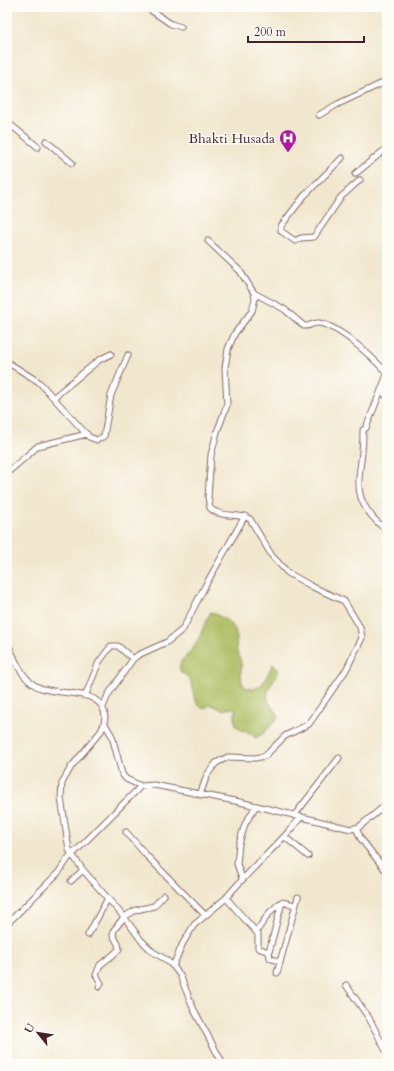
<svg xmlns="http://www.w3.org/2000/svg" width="394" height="1071" font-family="Cardo,serif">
  <rect width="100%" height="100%" fill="#fdfcf7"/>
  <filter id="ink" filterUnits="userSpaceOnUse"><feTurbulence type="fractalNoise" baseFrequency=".025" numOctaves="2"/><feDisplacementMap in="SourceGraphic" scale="8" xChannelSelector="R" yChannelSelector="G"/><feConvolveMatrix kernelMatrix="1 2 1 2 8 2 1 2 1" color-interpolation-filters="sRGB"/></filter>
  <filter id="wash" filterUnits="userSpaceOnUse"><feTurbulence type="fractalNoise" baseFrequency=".012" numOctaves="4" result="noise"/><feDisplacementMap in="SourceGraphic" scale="16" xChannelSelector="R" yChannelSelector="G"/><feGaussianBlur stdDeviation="0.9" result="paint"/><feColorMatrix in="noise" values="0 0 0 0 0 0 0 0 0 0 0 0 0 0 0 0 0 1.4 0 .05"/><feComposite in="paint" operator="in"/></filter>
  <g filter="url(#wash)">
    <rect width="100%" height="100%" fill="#f1e7ce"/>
    <path fill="#acbc5f" stroke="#7b6e45" d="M211 612C218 615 230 621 234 628 239 635 235 644 237 652 238 656 241 659 241 663 242 675 237 692 257 688L263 683 273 664 279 670C275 679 262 694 270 704 272 708 276 711 278 714V718L263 734 255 738C246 726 230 736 236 709L233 708 222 710C214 706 211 702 204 709 192 704 194 690 190 680 188 676 183 674 180 671 178 659 186 658 192 650 201 638 203 624 211 612Z"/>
  </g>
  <g filter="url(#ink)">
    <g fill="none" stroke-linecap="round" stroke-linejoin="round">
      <g stroke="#846564" stroke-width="7">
        <path id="minor" d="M156 7 152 11 171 24 181 27
          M319 115 338 104 387 81
          M7 122 38 147
          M46 141 72 163
          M342 158 304 196 281 226V231L295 241 301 238 314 237 341 197 360 180
          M355 174 387 148
          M254 293 284 309 304 326C310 327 313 322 319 323 341 327 372 357 387 373
          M7 362 39 382 89 437 97 440 104 436 111 395 128 355
          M387 375 366 428 363 430C364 478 343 494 387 531
          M382 390 387 397
          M54 397 99 360 111 354
          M7 473 38 446 87 434
          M7 642C14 656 19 674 33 684 52 698 97 686 104 711 106 718 105 724 101 731L71 767 62 783 61 798 69 850 83 870 124 917 141 940 153 952 165 959 173 966 180 975 193 1008 223 1064
          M86 694 99 662 111 646H118L133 659
          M103 707 108 695 133 659 138 655 167 642 183 629 205 586 245 516
          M105 724 112 736 122 774 126 779 141 786
          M200 795 207 775 216 763 228 757 255 758 265 756 285 736 309 724 346 670 362 638 360 627 344 601 313 587 288 573 272 556 250 519C238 513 220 518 210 508L208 497 211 455 217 432 227 405 225 368 228 349 235 333 252 311 255 299 254 293 240 271 208 241
          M294 816 339 758
          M356 828 361 839 387 872
          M126 832 147 856 205 915
          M285 837 308 856
          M242 878 237 864 239 844 245 824 256 806
          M71 881 83 870
          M226 898C249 870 278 846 301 817
          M7 924 58 873 72 853 75 852 141 786 154 785 240 802 351 829 359 827 387 804
          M256 932 270 912 281 902 296 905
          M88 935 107 900
          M280 962 270 958 269 952 282 902
          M173 966 183 943 194 925 226 898 258 934V948L269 952
          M277 973 298 897
          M346 985 369 1018 387 1053
          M99 987 101 983 96 975 100 965 113 955 119 949 118 944 113 935 114 930 124 917 136 910 154 906 164 895"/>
      </g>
      <use href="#minor" stroke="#fff" stroke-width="5"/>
    </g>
  </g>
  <defs>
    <g id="hospital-pin" transform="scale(0.9)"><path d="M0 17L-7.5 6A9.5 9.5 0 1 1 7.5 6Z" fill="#b5179e" stroke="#fdfcf7"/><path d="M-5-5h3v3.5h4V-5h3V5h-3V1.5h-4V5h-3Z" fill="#fff"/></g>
  </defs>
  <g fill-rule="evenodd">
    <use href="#hospital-pin" x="288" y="138"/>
  </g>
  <g text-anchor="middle" stroke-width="3" stroke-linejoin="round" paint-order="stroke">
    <g font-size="14" fill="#4a1f2b" stroke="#fdfcf7" text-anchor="end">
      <text x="275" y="143">Bhakti Husada</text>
    </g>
  </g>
  <rect width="394" height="1071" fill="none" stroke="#fdfcf7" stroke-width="24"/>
  <g transform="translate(38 1033) rotate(300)" stroke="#fdfcf7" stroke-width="3" paint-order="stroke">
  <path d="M0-3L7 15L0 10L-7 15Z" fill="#4a1f2b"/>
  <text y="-6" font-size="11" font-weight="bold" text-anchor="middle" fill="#4a1f2b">U</text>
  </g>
  <path d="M248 36v6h116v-6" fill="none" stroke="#4a1f2b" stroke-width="2"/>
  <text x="254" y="36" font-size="12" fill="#4a1f2b" stroke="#fdfcf7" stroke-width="3" paint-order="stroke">200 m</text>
</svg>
